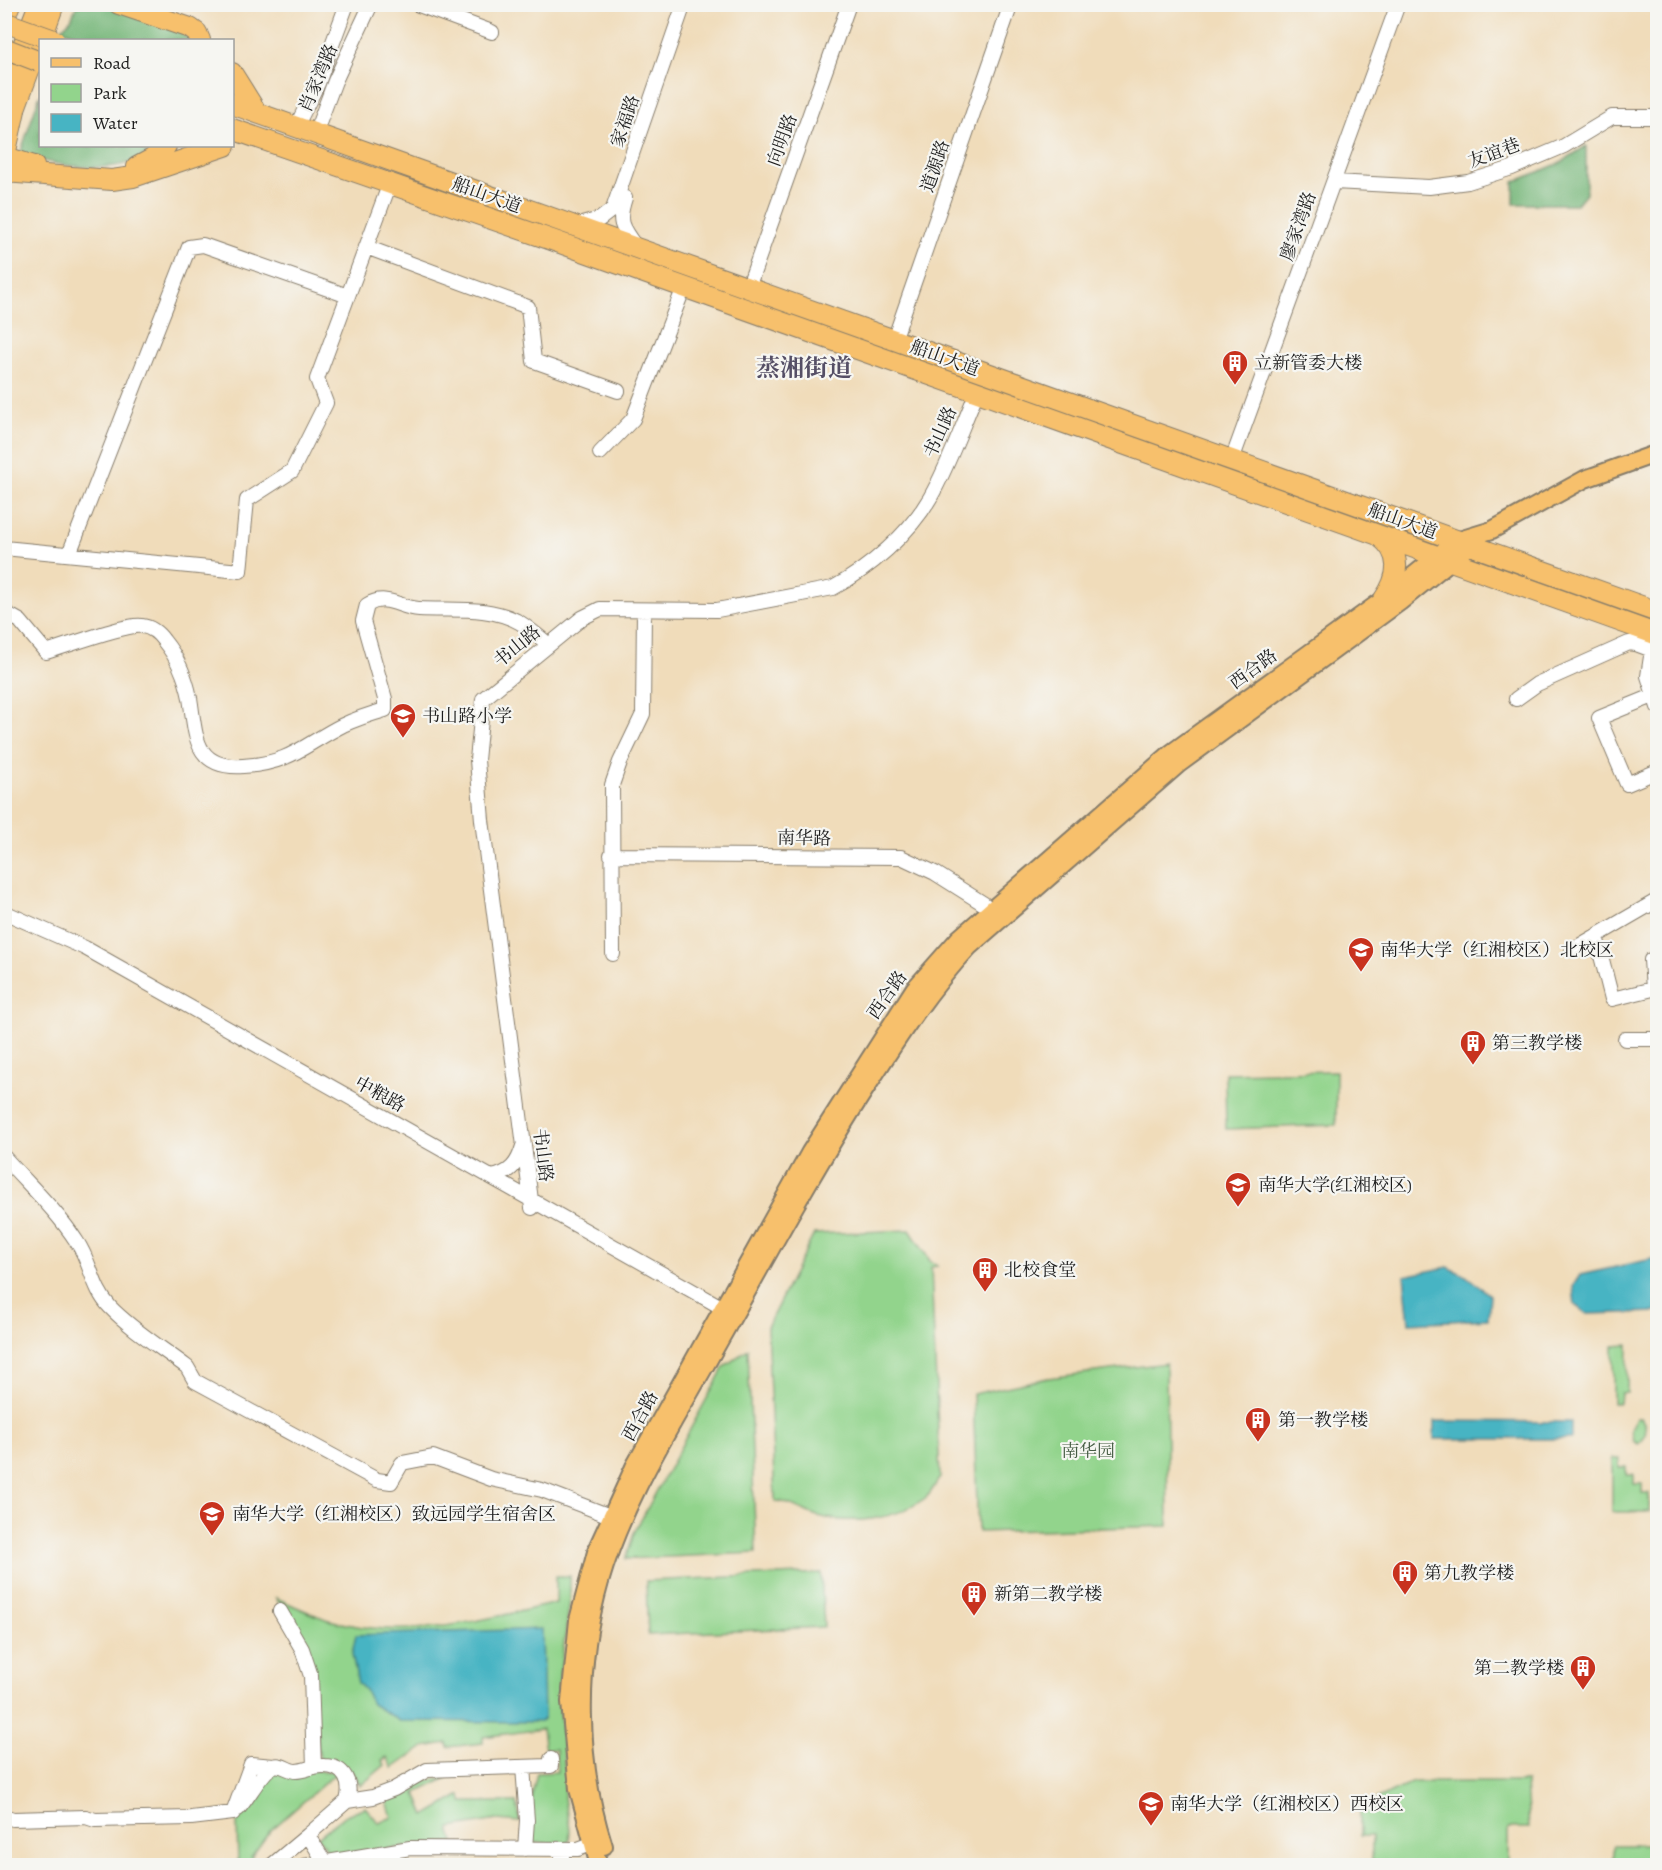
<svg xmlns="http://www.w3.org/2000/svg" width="1662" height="1870" font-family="Alegreya,'Noto Serif SC',serif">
  <rect width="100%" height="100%" fill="#f6f6f2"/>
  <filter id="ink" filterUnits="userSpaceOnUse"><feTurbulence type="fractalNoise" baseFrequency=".0167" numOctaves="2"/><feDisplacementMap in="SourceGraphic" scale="12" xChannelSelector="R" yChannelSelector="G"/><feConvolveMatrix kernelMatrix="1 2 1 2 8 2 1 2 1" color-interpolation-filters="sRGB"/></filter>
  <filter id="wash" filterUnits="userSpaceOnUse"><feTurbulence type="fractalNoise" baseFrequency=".008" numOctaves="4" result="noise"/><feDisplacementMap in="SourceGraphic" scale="24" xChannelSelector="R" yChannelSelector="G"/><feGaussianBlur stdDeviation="1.35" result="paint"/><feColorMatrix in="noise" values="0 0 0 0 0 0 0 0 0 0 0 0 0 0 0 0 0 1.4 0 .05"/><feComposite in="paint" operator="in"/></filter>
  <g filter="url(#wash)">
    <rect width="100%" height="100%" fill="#f0dcba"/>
    <path fill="#92d48c" stroke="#577854" stroke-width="1.5" d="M1336 1071V1125L1226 1129 1225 1073Z
      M910 1230 930 1261 937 1266 931 1267 940 1478C934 1484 933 1493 924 1499 895 1520 852 1525 818 1516 803 1512 790 1501 775 1501L767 1327 814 1234Z
      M1628 1345 1627 1393H1621L1620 1403H1613V1346Z
      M748 1349 756 1553 626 1559 634 1533 724 1367Z
      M1166 1363 1168 1526 978 1532 973 1394 1048 1378Z
      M1636 1418H1641C1647 1426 1648 1438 1638 1444L1633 1441 1631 1430Z
      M1612 1459H1619V1467H1626V1475H1634V1484H1642V1493H1649V1512H1612Z
      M821 1573 824 1627 648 1635 646 1581Z
      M556 1576H570V1600L558 1689 566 1785C559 1804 575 1823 568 1843H530L532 1795 537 1773 557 1772 556 1749 545 1750 542 1729 483 1737V1743L448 1747 447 1743 424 1747 393 1768 387 1757 382 1760 385 1765 360 1786C357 1770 333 1763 320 1761L306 1647 276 1598C298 1607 322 1620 346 1624 417 1639 487 1619 556 1603Z
      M276 1768 338 1772 341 1783 335 1774 270 1831 251 1857 257 1865H238L237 1822 269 1773Z
      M447 1778 416 1793 425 1816 461 1795 462 1802H517L520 1822 497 1820 450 1828 454 1842 330 1855 318 1837 344 1816 365 1807 379 1823 392 1817 387 1801C402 1785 426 1780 447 1778Z
      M1414 1782H1526L1529 1828H1508V1865L1378 1866 1377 1861H1372V1836H1360V1807Z
      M1614 1845H1657V1865H1614Z"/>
    <path fill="#75b678" stroke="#48694a" stroke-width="1.5" d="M77 5C115 5 162 16 192 40H90L61 29 71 19Z
      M40 94V146H154C129 180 54 166 20 154Z
      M1586 146V193L1577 204H1514V182L1560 163Z"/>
    <path fill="#47b4c3" stroke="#326870" stroke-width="1.5" d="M1657 1258V1312L1587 1314 1575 1305 1573 1286 1580 1275Z
      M1448 1267 1466 1276 1490 1295 1488 1319 1409 1323 1404 1276Z
      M1434 1421 1571 1422V1439H1434Z
      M542 1629 544 1718 540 1722 399 1721 372 1704 365 1690 358 1683 352 1654 356 1635Z"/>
  </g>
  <g filter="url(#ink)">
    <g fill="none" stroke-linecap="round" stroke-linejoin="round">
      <g stroke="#867c6b" stroke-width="16">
        <path id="minor" d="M416 4 492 32
          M296 127 318 83 347 4
          M315 134 335 81 371 4
          M1334 182 1429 187 1468 182 1512 168 1564 146 1612 117H1658
          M625 198C617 222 621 227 636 247
          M575 226 600 219 613 209 684 4
          M366 247 528 307 534 361 618 391
          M748 288 849 4
          M894 340 1011 4
          M600 453 633 419 684 287
          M1232 460 1398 4
          M4 548 240 571 247 500 292 471 326 403 317 379 390 183
          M69 554 189 247 203 245 348 296
          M4 612 20 621 46 652C64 647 127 623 142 626 151 627 159 634 164 641 177 657 186 678 190 698 196 734 193 769 243 766 290 764 305 744 343 725 356 719 371 714 385 710V699L363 621 367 605C387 593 399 608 419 609 452 611 488 605 519 622 529 628 539 637 548 644
          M1638 635 1636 644 1652 650 1648 676 1658 707
          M1653 696 1599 718 1627 784 1658 771
          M1516 699 1537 684 1629 643 1636 644
          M611 855 901 857 935 873 984 904
          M4 912 85 948 730 1312
          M1596 936 1612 999 1653 989 1651 960 1658 956
          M1572 950 1658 900
          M613 954 612 785 620 762 643 714 644 610
          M1625 1039H1658
          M4 1157C29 1185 57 1211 77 1242 91 1262 92 1288 110 1307 132 1330 162 1348 187 1367L195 1381 377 1480 391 1482 402 1463 433 1457 491 1479 542 1490 610 1516
          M491 1177C510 1174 518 1164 523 1146
          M532 1208 482 820 477 760 483 699 582 618 600 609 717 610 833 588C870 568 909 534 930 498 949 465 962 426 977 392
          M280 1611 302 1649 311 1676 314 1767
          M523 1767 527 1820 525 1849
          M238 1809C248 1799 262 1770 274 1766 282 1763 288 1771 296 1771 305 1771 314 1765 324 1766 345 1766 352 1783 347 1801
          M4 1816 13 1819 86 1817 95 1820 191 1818 233 1813 251 1764 274 1766
          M308 1835 347 1801 373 1797 394 1789 427 1770 551 1766V1759
          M271 1866 308 1835 324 1861
          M304 1866 410 1848 578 1849 602 1840
          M562 1866V1849"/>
      </g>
      <g stroke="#867c6b" stroke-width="20">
        <path id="major" d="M604 1846C577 1763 576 1665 600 1582 625 1495 678 1416 721 1338 769 1253 815 1167 868 1085 899 1036 930 989 969 947L1179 764 1400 602 1469 546 1479 541
          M599 1866 578 1789 570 1702 578 1620 597 1548 634 1467 810 1152 914 989 959 938 1171 753 1384 599 1456 541 1492 530 1585 479 1658 453"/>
      </g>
      <g stroke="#867c6b" stroke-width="22">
        <path id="highway" d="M119 4 190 28 197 33 200 40
          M4 19 10 4
          M41 40 54 4
          M232 73 257 113
          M4 94 39 4
          M232 104 1658 612
          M15 110 6 151 9 158 34 166
          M10 122 40 41
          M232 129 552 240 1658 635
          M137 167 152 159 166 146
          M4 172 112 180 133 177 225 146
          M1379 536C1403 554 1399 577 1384 599"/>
      </g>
      <use href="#minor" stroke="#fff" stroke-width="14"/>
      <use href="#major" stroke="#f7c06c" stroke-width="16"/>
      <use href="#highway" stroke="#f7c06c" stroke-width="20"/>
      <g stroke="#867c6b" stroke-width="22" stroke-linecap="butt">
        <path id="highway-bridge" d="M4 22 54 40
          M4 48 40 62"/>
      </g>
      <use href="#highway-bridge" stroke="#f7c06c" stroke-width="20"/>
    </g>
  </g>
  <defs>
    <g id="building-pin" transform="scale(1.35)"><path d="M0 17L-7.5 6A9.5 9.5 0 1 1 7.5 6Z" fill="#c8321e" stroke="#f6f6f2"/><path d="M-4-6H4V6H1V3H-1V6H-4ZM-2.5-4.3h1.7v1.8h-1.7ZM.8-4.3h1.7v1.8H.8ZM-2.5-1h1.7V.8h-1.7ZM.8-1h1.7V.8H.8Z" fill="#fff"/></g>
    <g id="school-pin" transform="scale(1.35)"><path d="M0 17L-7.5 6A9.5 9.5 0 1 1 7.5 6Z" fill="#c8321e" stroke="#f6f6f2"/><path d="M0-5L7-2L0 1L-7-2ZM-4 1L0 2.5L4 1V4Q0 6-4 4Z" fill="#fff"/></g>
    <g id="university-pin" transform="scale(1.35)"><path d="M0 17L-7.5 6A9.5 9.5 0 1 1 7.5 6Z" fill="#c8321e" stroke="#f6f6f2"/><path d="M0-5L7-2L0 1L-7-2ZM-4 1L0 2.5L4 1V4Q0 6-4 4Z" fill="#fff"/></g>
  </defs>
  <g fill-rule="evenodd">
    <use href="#building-pin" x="1235" y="363"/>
    <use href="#school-pin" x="403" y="716"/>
    <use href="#university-pin" x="1361" y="950"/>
    <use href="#building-pin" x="1473" y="1043"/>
    <use href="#university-pin" x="1238" y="1185"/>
    <use href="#building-pin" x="985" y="1270"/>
    <use href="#building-pin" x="1258" y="1420"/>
    <use href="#university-pin" x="212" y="1514"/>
    <use href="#building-pin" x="1405" y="1573"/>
    <use href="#building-pin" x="974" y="1594"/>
    <use href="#building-pin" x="1583" y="1668"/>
    <use href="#university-pin" x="1151" y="1804"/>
  </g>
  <g text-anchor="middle" stroke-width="4.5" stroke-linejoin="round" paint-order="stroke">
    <g font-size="18" fill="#1c1c1c" stroke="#f6f6f2">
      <text transform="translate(318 78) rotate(-67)" y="6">肖家湾路</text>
      <text transform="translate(625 121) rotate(-71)" y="6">家福路</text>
      <text transform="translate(782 140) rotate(-70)" y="6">向明路</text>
      <text transform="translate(1494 153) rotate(-20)" y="6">友谊巷</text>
      <text transform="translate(935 166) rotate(-71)" y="6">道源路</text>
      <text transform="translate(487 195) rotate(20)" y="6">船山大道</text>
      <text transform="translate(1298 226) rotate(-70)" y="6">廖家湾路</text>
      <text transform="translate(945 358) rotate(20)" y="6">船山大道</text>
      <text transform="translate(940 432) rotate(-66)" y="6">书山路</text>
      <text transform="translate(1403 521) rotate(20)" y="6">船山大道</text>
      <text transform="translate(517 646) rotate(-39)" y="6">书山路</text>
      <text transform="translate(1253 669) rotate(-36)" y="6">西合路</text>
      <text transform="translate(804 838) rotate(1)" y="6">南华路</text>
      <text transform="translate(887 995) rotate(-55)" y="6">西合路</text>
      <text transform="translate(380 1094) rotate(29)" y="6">中粮路</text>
      <text transform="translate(543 1155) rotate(83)" y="6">书山路</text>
      <text transform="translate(640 1416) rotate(-61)" y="6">西合路</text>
    </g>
    <g font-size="18" fill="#1c1c1c" stroke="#f6f6f2" text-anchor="start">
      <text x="1254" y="369">立新管委大楼</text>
      <text x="422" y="722">书山路小学</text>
      <text x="1380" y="956">南华大学（红湘校区）北校区</text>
      <text x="1492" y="1049">第三教学楼</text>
      <text x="1258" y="1191">南华大学(红湘校区)</text>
      <text x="1004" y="1276">北校食堂</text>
      <text x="1278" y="1426">第一教学楼</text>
      <text x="232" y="1520">南华大学（红湘校区）致远园学生宿舍区</text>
      <text x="1424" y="1579">第九教学楼</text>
      <text x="994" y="1600">新第二教学楼</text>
      <text x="1564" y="1674" text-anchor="end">第二教学楼</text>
      <text x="1170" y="1810">南华大学（红湘校区）西校区</text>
    </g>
    <g font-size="18" fill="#455c43" stroke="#f6f6f2">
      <text x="1088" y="1457">南华园</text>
    </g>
    <g font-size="24" font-weight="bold" fill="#554f66" stroke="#f6f6f2">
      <text x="804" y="376">蒸湘街道</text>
    </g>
  </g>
  <rect width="1662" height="1870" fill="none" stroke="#f6f6f2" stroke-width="24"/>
  <rect x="39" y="39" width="195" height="108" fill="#f6f6f2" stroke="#9f9f9c" stroke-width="1.5"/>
  <rect x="51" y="58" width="30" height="9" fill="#f7c06c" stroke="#9f9f9c" stroke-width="1.5"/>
  <text x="93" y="69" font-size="18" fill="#1c1c1c">Road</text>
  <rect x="51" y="84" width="30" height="18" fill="#92d48c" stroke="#9f9f9c" stroke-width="1.5"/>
  <text x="93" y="99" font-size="18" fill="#1c1c1c">Park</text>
  <rect x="51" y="114" width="30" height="18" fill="#47b4c3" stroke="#9f9f9c" stroke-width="1.5"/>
  <text x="93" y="129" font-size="18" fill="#1c1c1c">Water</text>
</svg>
